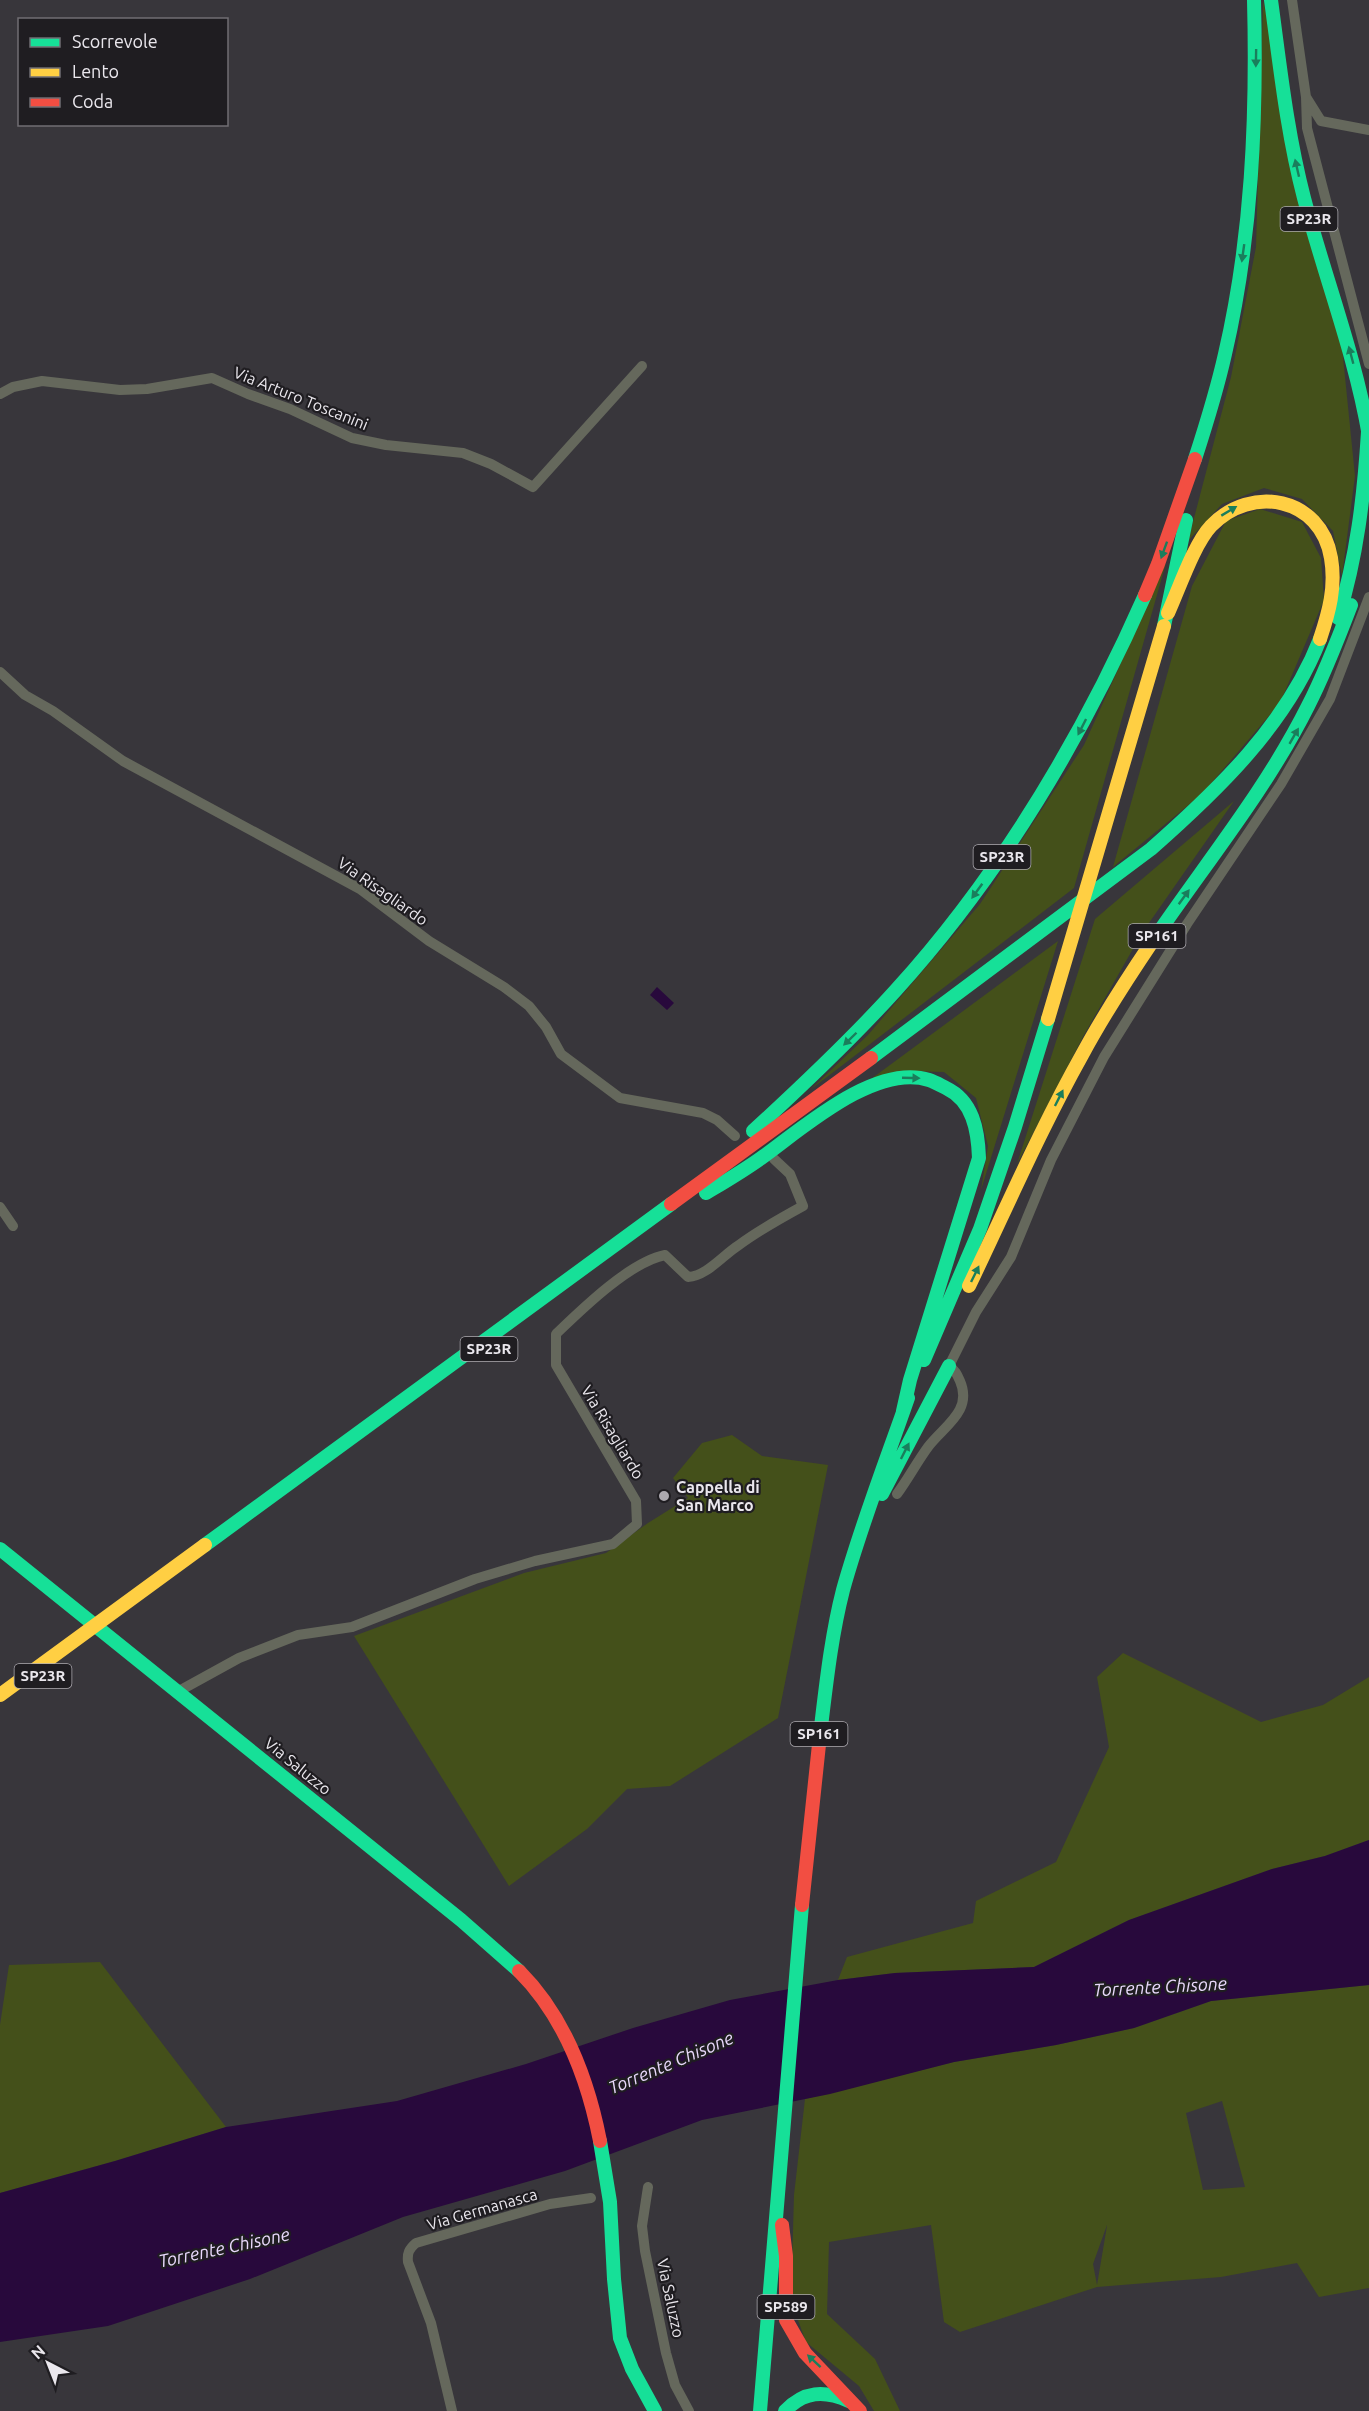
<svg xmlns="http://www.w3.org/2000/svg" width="1369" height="2411" font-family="Ubuntu,sans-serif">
  <rect width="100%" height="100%" fill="#38363b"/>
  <path fill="#44501a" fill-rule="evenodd" d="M1263 1 1341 337 1355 476 1342 576 1333 531 1302 499 1264 488 1222 504 1188 541 1231 377 1256 247Z
    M1260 509 1302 522 1321 558 1324 600 1280 703 1202 794 1113 867 1192 586 1226 521Z
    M1166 563 1074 888 810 1090 868 1035 980 904 1084 745Z
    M1234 801 1142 933 1084 1035 1017 1164 1095 919Z
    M1058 941 981 1190 988 1146 976 1098 944 1072 907 1071 871 1079Z
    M732 1435 762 1456 828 1465 778 1718 670 1786 627 1789 587 1829 509 1886 354 1636 524 1573 606 1553 648 1523 688 1498 673 1478 702 1443Z
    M1123 1653 1261 1722 1323 1705 1369 1677V1840L1325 1856 1272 1869 1129 1920 1034 1967 895 1973 838 1980 847 1957 973 1923 976 1901 1056 1862 1109 1747 1097 1677Z
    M100 1962 226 2127 115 2161 0 2193V2025L9 1965Z
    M1369 1985V2288L1319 2297 1297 2263 1221 2277 1097 2287 960 2332 944 2322 931 2225 829 2242 827 2314 875 2359 900 2411H874L859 2386 806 2342 791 2301 794 2195 805 2099 954 2062 1056 2045 1134 2028 1211 2001ZM1222 2101 1245 2187 1203 2190 1186 2113ZM1107 2225V2226L1097 2285 1093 2264Z"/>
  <path fill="#28093c" d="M657 987 674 1003 667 1010 650 995Z
    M1369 1840V1985L1211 2001 1134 2028 1056 2045 954 2062 830 2094 702 2120 565 2171 403 2217 250 2279 108 2326 0 2342V2193L115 2161 226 2127 397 2101 526 2064 633 2028 730 2000 838 1980 895 1973 1034 1967 1129 1920 1272 1869 1325 1856Z"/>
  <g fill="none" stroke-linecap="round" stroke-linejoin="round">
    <path stroke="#65685c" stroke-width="10" d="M1292 0 1306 97 1321 121 1369 130
      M1306 97 1307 128 1369 364
      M0 394 13 387 42 381 120 390 147 389 212 378 248 394 290 409 352 438 386 445 463 453 491 464 533 487 642 366
      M0 672 25 695 53 711 123 761 360 889 429 941 504 987 529 1006 546 1027 561 1054 620 1098 703 1113 717 1120 735 1136
      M0 1207 13 1226
      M897 1494C908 1479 917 1462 928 1447 944 1426 973 1411 960 1381 957 1374 955 1370 949 1366L976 1312 1011 1257 1051 1160 1104 1057 1187 924 1281 784 1330 699 1369 597
      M179 1691 239 1658 298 1635 352 1627 475 1579 535 1561 613 1544 637 1524 636 1501 556 1365V1334C582 1309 630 1262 665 1255L688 1277C707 1276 723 1255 739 1245 759 1230 781 1218 803 1206L790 1174 774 1159
      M648 2187 642 2226 645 2251 666 2353 675 2385 689 2411
      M452 2411 431 2323 408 2262C407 2253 409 2249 416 2243L550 2204 591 2198"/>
    <path stroke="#16e098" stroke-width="14" d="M1271 0C1280 66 1287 133 1304 198 1325 278 1355 354 1369 436
      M1195 459C1206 425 1217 390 1225 354 1252 238 1257 118 1254 0
      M1338 618C1357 557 1364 496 1368 432
      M1164 626 1186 520
      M1152 942C1205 864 1266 790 1308 706 1325 673 1338 639 1351 605
      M871 1058 1151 849C1218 790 1287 724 1320 639
      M753 1131C802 1086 851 1040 896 990 1001 874 1082 738 1145 595
      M706 1193C726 1181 745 1170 764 1156 804 1127 876 1063 929 1080 935 1082 940 1085 946 1088 973 1101 978 1130 979 1158L910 1380 903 1411
      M924 1360 980 1229 1015 1127 1048 1019
      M882 1494 949 1366
      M205 1545 671 1204
      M0 1549 461 1920 519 1971
      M820 1735C826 1686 831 1637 843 1590 861 1525 886 1461 908 1398
      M600 2141 610 2202 614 2279 620 2338 632 2369 655 2411
      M760 2411 802 1905
      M785 2411C804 2391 824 2390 849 2401"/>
    <path stroke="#ffcf43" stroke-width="14" d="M1168 613C1179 589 1194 544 1211 526 1251 484 1321 497 1331 558 1336 587 1329 612 1320 639
      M1048 1019 1164 626
      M969 1286C1006 1209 1040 1130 1082 1055 1103 1016 1127 979 1152 942
      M0 1695 205 1545"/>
    <path stroke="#f24e42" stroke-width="14" d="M1145 595 1158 564 1195 459
      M671 1204 871 1058
      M802 1905 820 1735
      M519 1971C564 2016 588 2080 600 2141
      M782 2225 786 2256V2320L805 2353 860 2411"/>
  </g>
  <defs><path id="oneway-solid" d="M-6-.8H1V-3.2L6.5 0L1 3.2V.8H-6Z" transform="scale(1.5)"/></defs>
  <g fill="#1a7e5c">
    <use href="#oneway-solid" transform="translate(1256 58) rotate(91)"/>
    <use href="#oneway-solid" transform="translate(1297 168) rotate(-103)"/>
    <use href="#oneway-solid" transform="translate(1243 253) rotate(98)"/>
    <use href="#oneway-solid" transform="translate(1351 355) rotate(-105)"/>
    <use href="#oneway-solid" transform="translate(1229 511) rotate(-31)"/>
    <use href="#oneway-solid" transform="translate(1164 550) rotate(110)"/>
    <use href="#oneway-solid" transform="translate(1082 727) rotate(117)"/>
    <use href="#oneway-solid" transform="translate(1294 736) rotate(-60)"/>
    <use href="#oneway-solid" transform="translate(977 891) rotate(126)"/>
    <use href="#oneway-solid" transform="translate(1184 897) rotate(-54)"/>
    <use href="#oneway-solid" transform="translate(850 1039) rotate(136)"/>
    <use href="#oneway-solid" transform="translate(911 1078) rotate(2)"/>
    <use href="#oneway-solid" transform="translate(1059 1098) rotate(-63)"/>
    <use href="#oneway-solid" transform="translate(975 1274) rotate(-64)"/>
    <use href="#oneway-solid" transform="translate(905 1451) rotate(-63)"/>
    <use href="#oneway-solid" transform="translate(814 2361) rotate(-137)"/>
  </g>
  <circle fill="#aca9af" stroke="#1f1d21" stroke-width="2" cx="664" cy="1496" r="6"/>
  <g text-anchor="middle" stroke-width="4.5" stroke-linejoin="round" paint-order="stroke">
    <g fill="#1f1d21" stroke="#adaab0" stroke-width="1.5">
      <rect x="1280.5" y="207" width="57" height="24" rx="4.5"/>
      <rect x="973.5" y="845" width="57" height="24" rx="4.5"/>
      <rect x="1128.5" y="924" width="57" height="24" rx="4.5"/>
      <rect x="460.5" y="1337" width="57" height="24" rx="4.5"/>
      <rect x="14.5" y="1664" width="57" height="24" rx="4.5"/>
      <rect x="790.5" y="1722" width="57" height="24" rx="4.5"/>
      <rect x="757.5" y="2295" width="57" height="24" rx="4.5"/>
    </g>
    <g font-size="15" font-weight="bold" fill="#eae7ed">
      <text x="1309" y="224">SP23R</text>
      <text x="1002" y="862">SP23R</text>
      <text x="1157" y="941">SP161</text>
      <text x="489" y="1354">SP23R</text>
      <text x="43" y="1681">SP23R</text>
      <text x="819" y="1739">SP161</text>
      <text x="786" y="2312">SP589</text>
    </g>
    <g font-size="16" fill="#eae7ed" stroke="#1f1d21">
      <text transform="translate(301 398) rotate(22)" y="6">Via Arturo Toscanini</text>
      <text transform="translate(383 891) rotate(35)" y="6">Via Risagliardo</text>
      <text transform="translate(613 1432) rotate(59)" y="6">Via Risagliardo</text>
      <text transform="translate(298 1766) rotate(39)" y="6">Via Saluzzo</text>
      <text transform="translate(482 2209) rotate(-16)" y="6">Via Germanasca</text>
      <text transform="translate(671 2298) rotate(78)" y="6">Via Saluzzo</text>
    </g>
    <g font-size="16" font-weight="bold" fill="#eae7ed" stroke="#1f1d21" text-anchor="start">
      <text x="676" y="1493">Cappella di<tspan x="676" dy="18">San Marco</tspan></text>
    </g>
    <g font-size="18" font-style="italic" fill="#e9d9fc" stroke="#1f1d21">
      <text transform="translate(1160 1987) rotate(-3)" y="6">Torrente Chisone</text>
      <text transform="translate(671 2063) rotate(-23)" y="6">Torrente Chisone</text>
      <text transform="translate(224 2248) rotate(-12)" y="6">Torrente Chisone</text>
    </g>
  </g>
  <rect x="18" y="18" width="210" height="108" fill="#1f1d21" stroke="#706e73" stroke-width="1.5"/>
  <rect x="30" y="38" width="30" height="9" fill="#16e098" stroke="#706e73" stroke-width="1.5"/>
  <text x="72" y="48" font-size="18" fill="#eae7ed">Scorrevole</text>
  <rect x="30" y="68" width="30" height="9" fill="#ffcf43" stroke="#706e73" stroke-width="1.5"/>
  <text x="72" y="78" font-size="18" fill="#eae7ed">Lento</text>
  <rect x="30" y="98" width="30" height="9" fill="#f24e42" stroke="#706e73" stroke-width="1.5"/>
  <text x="72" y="108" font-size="18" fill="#eae7ed">Coda</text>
  <g transform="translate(48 2363) rotate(318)" stroke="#1f1d21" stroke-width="4.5" paint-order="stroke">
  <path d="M0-4.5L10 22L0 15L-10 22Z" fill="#eae7ed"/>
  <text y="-9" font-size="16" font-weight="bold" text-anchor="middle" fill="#eae7ed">N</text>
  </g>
</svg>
